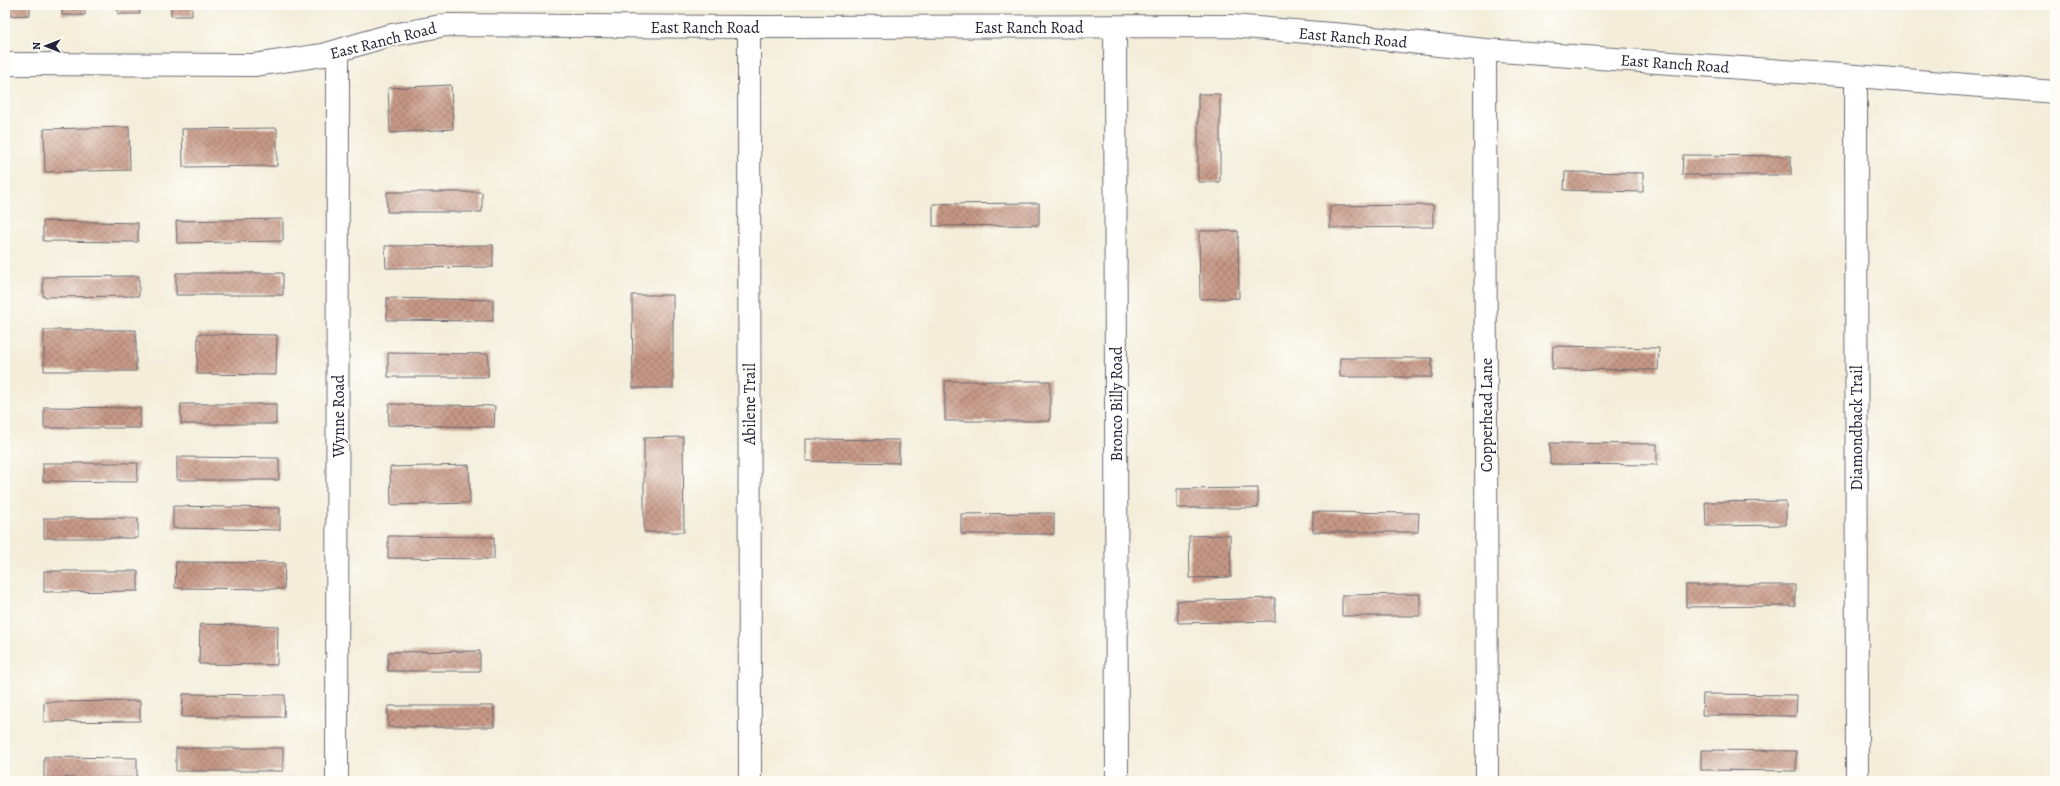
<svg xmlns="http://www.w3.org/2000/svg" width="2060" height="786" font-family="Alegreya,serif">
  <defs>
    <pattern id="building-cross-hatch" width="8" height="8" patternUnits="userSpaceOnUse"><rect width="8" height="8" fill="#c79986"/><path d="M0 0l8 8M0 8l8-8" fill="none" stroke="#a17c6f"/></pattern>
  </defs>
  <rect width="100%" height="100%" fill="#fdfcf7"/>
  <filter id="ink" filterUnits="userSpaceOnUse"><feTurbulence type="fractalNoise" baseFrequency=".025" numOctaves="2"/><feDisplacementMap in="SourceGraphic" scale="8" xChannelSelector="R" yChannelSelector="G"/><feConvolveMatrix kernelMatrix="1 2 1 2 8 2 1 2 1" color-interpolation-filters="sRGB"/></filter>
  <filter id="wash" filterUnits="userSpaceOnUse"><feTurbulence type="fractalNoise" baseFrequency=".012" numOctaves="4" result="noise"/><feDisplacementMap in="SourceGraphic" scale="16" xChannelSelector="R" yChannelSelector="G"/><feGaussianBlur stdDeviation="0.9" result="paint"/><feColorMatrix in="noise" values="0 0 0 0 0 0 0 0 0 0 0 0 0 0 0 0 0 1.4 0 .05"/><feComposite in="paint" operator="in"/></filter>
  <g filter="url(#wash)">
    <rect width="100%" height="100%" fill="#f3edd9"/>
    <g id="blocks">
      <path fill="url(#building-cross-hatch)" d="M6 5H30V15L7 16Z
        M62 5H85V15H62Z
        M118 5H140V14H118Z
        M171 5H192V16H171Z
        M451 85 453 129 390 133 388 88Z
        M1198 94H1220V182H1198Z
        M129 127 130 170 45 172 44 129Z
        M277 128V166L183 167 182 129Z
        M1683 155 1791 156V175H1682Z
        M1565 172 1643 173V192L1564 190Z
        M387 192H482V212H387Z
        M1039 203V225L933 226V204Z
        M1433 205V227L1330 228V206Z
        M283 219V241L177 243 176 221Z
        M43 221 138 223V242L43 241Z
        M1199 231H1238L1239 298 1200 299Z
        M493 245V267L386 268 385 246Z
        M176 273H283V295H176Z
        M139 276V296L43 297V277Z
        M632 295H673V388H633Z
        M387 298 493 300V321L387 320Z
        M44 330H136V371H44Z
        M198 334 277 335 276 375 197 374Z
        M1553 346 1659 348 1658 370 1552 369Z
        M388 353 488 354V377H388Z
        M1340 358H1432V377H1340Z
        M945 381H1050V421H945Z
        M181 404H276V424H181Z
        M389 404 495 406 494 427 388 425Z
        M44 407 140 408V428H44Z
        M683 437 684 532H644V438Z
        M806 439 899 440V463L806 461Z
        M1550 443 1657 444V465L1550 464Z
        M177 457 279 458V480H177Z
        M43 463H138L137 482 43 481Z
        M469 465 470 503 391 505 390 467Z
        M1258 488V508H1177V489Z
        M1786 501V525L1706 526 1705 502Z
        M173 506 280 508V530L173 528Z
        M1313 512 1419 513 1418 532H1313Z
        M1054 513V534H961V514Z
        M44 518H138V538H44Z
        M1230 535 1231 577 1190 578 1189 536Z
        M388 536 494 537V559L388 558Z
        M176 562 285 563 284 589 175 588Z
        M44 571H138V591L44 592Z
        M1686 585H1795V606L1686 607Z
        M1420 594V616H1342V595Z
        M1275 598V621L1178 623 1177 601Z
        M200 624 278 626 277 665 199 664Z
        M480 651V671H388V652Z
        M183 694 285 695 284 717H182Z
        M1703 694 1797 695 1796 716 1702 715Z
        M140 701V721L44 722V702Z
        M388 706H494V727H388Z
        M176 748H283V771H176Z
        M1701 750 1796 751V771L1701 770Z
        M44 757 137 758V778H44Z"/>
    </g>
  </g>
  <g filter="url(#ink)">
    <use href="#blocks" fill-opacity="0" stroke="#6b6972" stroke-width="1"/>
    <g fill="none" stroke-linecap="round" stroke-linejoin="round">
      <g stroke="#6b6972" stroke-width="24">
        <path id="minor" d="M749 27 750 781
          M1115 27 1117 781
          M1485 50 1487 781
          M5 64 254 65 323 55 387 36 446 25 749 27 1231 26 1345 35 1485 50 1856 76 2055 92
          M1856 76 1857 781
          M337 781 338 51"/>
      </g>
      <use href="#minor" stroke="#fff" stroke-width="22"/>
    </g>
  </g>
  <g text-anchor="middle" stroke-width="3" stroke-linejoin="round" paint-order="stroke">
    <g font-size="16" fill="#22223b" stroke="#fdfcf7">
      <text x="705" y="33">East Ranch Road</text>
      <text x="1029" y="33">East Ranch Road</text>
      <text transform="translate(1353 37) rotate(5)" y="6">East Ranch Road</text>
      <text transform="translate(383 40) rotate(-14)" y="6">East Ranch Road</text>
      <text transform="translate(1675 63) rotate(4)" y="6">East Ranch Road</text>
      <text transform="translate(749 404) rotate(-90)" y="6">Abilene Trail</text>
      <text transform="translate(1116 404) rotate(-90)" y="6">Bronco Billy Road</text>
      <text transform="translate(1486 415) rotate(-90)" y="6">Copperhead Lane</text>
      <text transform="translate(338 416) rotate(-90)" y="6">Wynne Road</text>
      <text transform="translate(1856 428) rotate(-90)" y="6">Diamondback Trail</text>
    </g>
  </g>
  <rect width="2060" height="786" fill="none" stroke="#fdfcf7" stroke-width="20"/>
  <g transform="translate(46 46) rotate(270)" stroke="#fdfcf7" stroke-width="3" paint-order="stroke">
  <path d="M0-3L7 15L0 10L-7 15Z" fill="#22223b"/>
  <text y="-6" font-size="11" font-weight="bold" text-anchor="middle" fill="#22223b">N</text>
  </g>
</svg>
